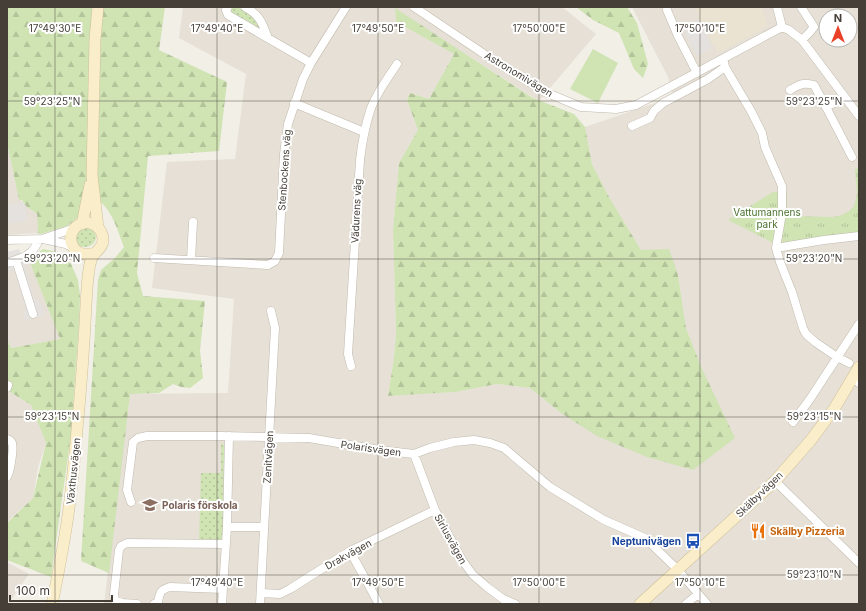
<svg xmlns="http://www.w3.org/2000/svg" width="866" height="611" font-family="Inter,sans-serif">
  <defs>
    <pattern id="grass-dots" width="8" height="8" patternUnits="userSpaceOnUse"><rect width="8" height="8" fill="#cfe3b3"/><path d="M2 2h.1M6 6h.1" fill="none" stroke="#b3c49b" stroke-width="1.8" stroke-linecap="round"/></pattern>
    <pattern id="forest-firs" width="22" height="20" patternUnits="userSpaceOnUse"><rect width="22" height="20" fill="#cfe3b3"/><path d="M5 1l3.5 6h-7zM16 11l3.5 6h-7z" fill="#b3c49b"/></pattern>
    <pattern id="park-tufts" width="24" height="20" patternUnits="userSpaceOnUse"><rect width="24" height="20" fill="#cfe3b3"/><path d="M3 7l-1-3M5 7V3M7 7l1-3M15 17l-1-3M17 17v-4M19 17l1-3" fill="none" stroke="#b3c49b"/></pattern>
  </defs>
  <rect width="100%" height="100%" fill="#f2efe7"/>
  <path fill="#e6e0d6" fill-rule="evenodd" d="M183 7H562L596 34 539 101 395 9 396 22 454 54 429 99 410 93 407 100 418 130 399 163 393 229 396 333 394 358 388 396 455 392 497 384 530 388 561 413 702 369 686 328 678 275 641 250 609 197 592 164 585 127 673 97 668 77 632 7H859V604H104L130 394 228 393 234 299 152 288 167 162 235 159 246 74 179 38ZM826 16H850V40H826Z
    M7 143 19 200H21L26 206 37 214 38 233 7 235Z
    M29 260 60 339 11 348 7 339V267Z
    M7 390 31 405 46 443 38 467 33 498 7 522Z
    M7 562 29 574 8 604H7Z"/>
  <path fill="#eae3d2" d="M694 7H761L768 26 718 53Z"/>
  <path fill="url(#grass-dots)" d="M229 7H237L257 18 261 30 230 14Z
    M83 227 92 229C105 244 81 254 76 241 76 239 76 236 76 234Z
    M221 442 224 446 223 539 218 543H199L201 473H221Z"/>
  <path fill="url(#forest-firs)" d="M7 7H165L159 50 227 82 219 151 148 156 137 273 143 296 205 301 200 350 203 378 190 388 181 387 173 384 159 393 130 394 109 573 81 561 98 280 101 270 115 258 124 247C117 229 114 215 100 201L67 226 41 234 38 233 37 214 26 206 22 200H19L7 143Z
    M576 7H627L637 23 648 64 643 78 634 69 619 33 593 20Z
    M395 8 533 98 574 114 585 127 592 164 609 197 641 250 669 249 678 275 686 328 702 369 735 438 693 470 647 457 597 436 561 413 530 388 497 384 455 392 388 396 394 358 396 333 393 229 399 163 418 130 407 100 410 93 429 99 454 54 396 22Z
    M43 249 53 251 60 254 71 264 78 280 80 295 79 325 71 435 51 577 7 560V523L33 498 46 443 31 405 7 390V339L11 348 60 339 29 260Z"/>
  <path fill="url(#park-tufts)" d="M859 167V234L777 245 728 220 773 192H787V216L833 217 842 215 849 211 854 206 857 194 855 170Z"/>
  <path fill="#cfe3b3" d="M593 49 618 63 598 103 570 89Z"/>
  <path fill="#e4e1df" d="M698 20 712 48 697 56 682 28Z
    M24 203 27 221 7 223V205Z
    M19 249 35 300H39L45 315 25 320 23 311 26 310 14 270 7 272V252Z"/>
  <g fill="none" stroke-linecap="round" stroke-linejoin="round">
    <g stroke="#c0b9ad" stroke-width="9">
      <path id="street" d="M228 7 226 10 228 15 311 63
        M245 7C261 16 262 23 268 38
        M414 7 493 60 545 92 581 107 616 109 636 105 782 27
        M777 7 782 27 789 30 802 40 859 116
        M801 7 814 27 809 33 802 40
        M667 10 678 36 697 73
        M725 67 751 111 762 133 765 147 782 186V213L776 248 780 262 792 292 803 328 806 334 815 342 837 357 849 363
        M790 90C800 84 804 82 814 85L826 107 845 98
        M294 103 364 132
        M826 107 852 157
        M632 126 650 118 654 111 663 103 708 79 725 67 724 62
        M43 239 66 244 73 248
        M7 240 42 239 75 228
        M776 248 824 240 859 236
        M154 258 268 265 275 261 279 253 284 154 288 124 303 79 311 63 346 7
        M16 260 33 314
        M191 260 193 222
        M7 263C22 258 34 255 39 239
        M351 366 348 354 360 160C362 143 365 127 370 111 375 95 388 78 397 64
        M853 377 859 383
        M7 388 8 385
        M793 422 810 399 859 324
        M7 439C10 440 10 440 12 443 14 449 10 472 7 477
        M414 454 435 510 462 560 473 575 487 587 503 599 515 604
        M775 481 859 563
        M131 502 127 490 133 442 138 438 147 436H220L309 438 379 450 414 454 430 448 454 442 474 440 490 443 504 448 550 487 604 520 645 538 677 569 707 604
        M227 527 229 436
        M350 551 379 604
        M261 593 280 594 290 589 350 551 435 510
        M137 604 123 603 115 601 114 594 119 550 121 546 127 543 226 544
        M154 604 158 602C160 592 160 590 170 587L223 589
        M222 604 227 527H264
        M260 604 275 328 271 311
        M686 604 698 594"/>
    </g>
    <g stroke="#cec09a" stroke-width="12">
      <path id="secondary" d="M98 7 95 39 92 175 98 228
        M82 224 90 185
        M52 604C57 581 61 558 65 535 71 500 74 465 77 430 81 388 84 347 86 305 87 291 87 274 91 260 93 252 103 249 103 240 103 234 100 228 95 225 91 223 87 222 83 223 61 230 71 262 95 253
        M640 604 775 481 811 440 834 409 859 367"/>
    </g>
    <use href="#street" stroke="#fff" stroke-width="8"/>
    <use href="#secondary" stroke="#faedc9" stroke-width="11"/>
  </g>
  <path fill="none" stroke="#453f37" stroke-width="1" stroke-opacity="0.45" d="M55 7V604M217 7V604M378 7V604M539 7V604M700 7V604M7 101H859M7 259H859M7 417H859M7 575H859"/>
  <defs>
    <g id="school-bare" transform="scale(1.2)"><path d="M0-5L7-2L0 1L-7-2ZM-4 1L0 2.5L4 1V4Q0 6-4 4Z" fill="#8d6e63" stroke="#fff" stroke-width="2.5" paint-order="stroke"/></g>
    <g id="restaurant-bare" transform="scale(1.2)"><path d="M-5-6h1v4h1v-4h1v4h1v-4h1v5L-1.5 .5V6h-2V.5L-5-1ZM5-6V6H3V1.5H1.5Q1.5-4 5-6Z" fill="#e8710a" stroke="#fff" stroke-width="2.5" paint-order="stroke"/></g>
    <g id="bus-bare" transform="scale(1.2)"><path d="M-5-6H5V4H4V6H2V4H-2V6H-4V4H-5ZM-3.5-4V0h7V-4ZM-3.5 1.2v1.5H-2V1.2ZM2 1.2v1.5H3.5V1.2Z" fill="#1a4fb4" stroke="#fff" stroke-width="2.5" paint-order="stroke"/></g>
  </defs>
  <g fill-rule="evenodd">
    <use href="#school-bare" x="150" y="505"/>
    <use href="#restaurant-bare" x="758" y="531"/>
    <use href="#bus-bare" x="693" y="541"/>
  </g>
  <g text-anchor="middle" stroke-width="4" stroke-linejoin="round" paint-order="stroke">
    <g font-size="10" fill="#453f37" stroke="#fff">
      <text transform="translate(519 74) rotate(31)" y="4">Astronomivägen</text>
      <text transform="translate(284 170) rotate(-86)" y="4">Stenbockens väg</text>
      <text transform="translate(356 211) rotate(-87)" y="4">Vädurens väg</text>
      <text transform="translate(371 448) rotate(8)" y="4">Polarisvägen</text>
      <text transform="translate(268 457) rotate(-87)" y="4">Zenitvägen</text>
      <text transform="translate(73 471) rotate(-84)" y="4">Växthusvägen</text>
      <text transform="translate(759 494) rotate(-44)" y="4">Skälbyvägen</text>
      <text transform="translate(451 539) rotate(61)" y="4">Siriusvägen</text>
      <text transform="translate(348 554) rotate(-29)" y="4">Drakvägen</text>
    </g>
    <g font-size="10" fill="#4a722e" stroke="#fff">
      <text x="767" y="216">Vattumannens<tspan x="767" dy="12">park</tspan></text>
    </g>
    <g font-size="10" font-weight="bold" fill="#785e54" stroke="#fff" text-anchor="start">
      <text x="162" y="509">Polaris förskola</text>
    </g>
    <g font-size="10" font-weight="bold" fill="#c56008" stroke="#fff" text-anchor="start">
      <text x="770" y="535">Skälby Pizzeria</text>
    </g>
    <g font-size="10" font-weight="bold" fill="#164399" stroke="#fff" text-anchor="end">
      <text x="681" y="545">Neptunivägen</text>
    </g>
  </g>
  <g font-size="10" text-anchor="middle" fill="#453f37" stroke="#fff" stroke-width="4" stroke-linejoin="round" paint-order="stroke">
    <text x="55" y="32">17°49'30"E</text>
    <text x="217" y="32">17°49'40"E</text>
    <text x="378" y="32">17°49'50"E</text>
    <text x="539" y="32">17°50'00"E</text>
    <text x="700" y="32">17°50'10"E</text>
    <text x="52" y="105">59°23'25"N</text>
    <text x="814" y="105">59°23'25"N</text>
    <text x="52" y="262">59°23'20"N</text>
    <text x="814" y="262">59°23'20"N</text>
    <text x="52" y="420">59°23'15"N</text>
    <text x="814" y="420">59°23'15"N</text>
    <text x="814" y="578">59°23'10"N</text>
    <text x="217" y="586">17°49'40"E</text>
    <text x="378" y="586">17°49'50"E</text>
    <text x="539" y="586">17°50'00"E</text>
    <text x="700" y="586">17°50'10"E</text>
  </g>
  <rect width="866" height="611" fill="none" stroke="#453f37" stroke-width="16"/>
  <g transform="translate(838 28)"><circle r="19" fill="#ffffff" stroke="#b5b2af"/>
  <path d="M0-3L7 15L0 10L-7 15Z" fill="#e94027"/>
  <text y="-6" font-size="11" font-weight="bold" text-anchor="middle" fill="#453f37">N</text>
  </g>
  <path d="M10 595v6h102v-6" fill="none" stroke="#453f37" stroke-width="2"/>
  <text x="16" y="595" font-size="12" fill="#453f37" stroke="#ffffff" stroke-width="3" paint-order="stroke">100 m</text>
</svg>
